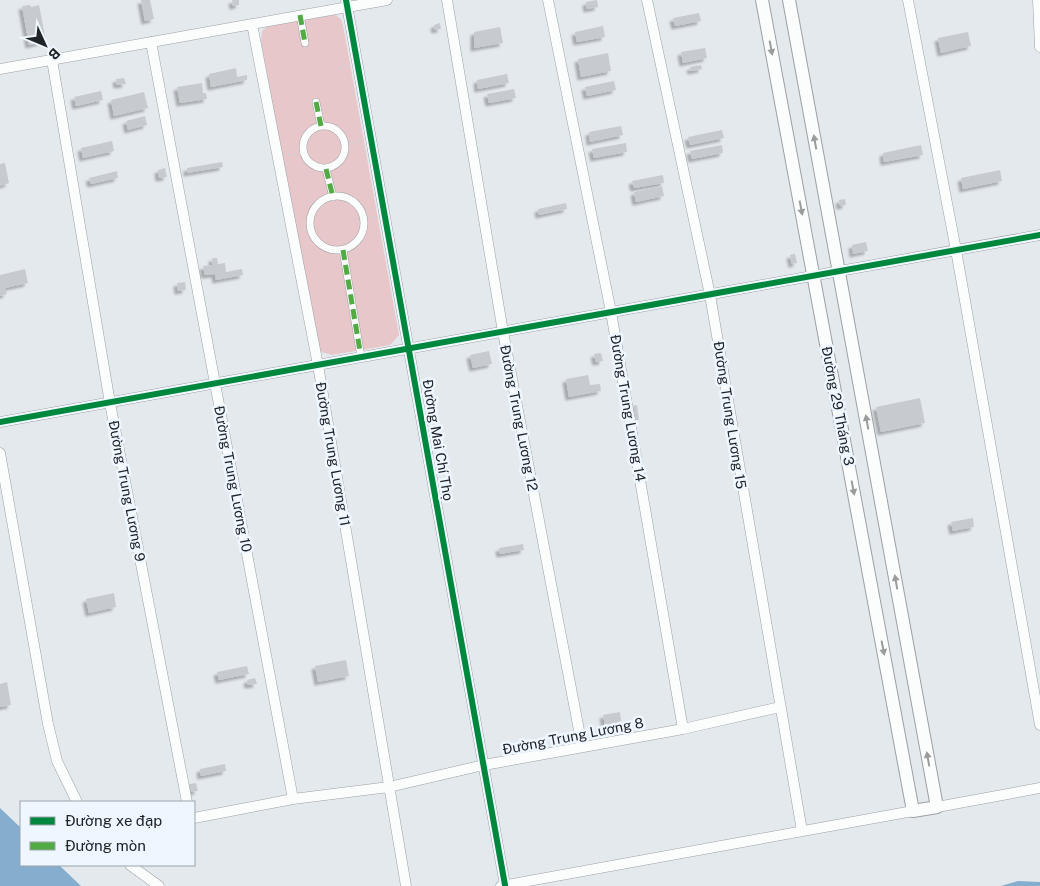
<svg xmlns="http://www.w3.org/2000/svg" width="1040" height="886" font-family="'Public Sans',sans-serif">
  <defs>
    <filter id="shadow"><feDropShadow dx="-3.5" dy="3.5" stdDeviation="1" flood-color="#0004"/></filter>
  </defs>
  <rect width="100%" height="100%" fill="#e4e9ee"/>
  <path fill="#e7c7c9" d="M335 15 341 19 343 25 399 335 390 345 332 355 321 352 318 348 261 41 262 31 269 25Z"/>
  <path fill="#84adce" d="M0 808 21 828V865H59L81 886H0Z
    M1018 881 1040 882V886H1001Z"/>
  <path fill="#c7cbcf" filter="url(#shadow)" d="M141 0H150L154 19 145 21Z
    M232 0H239V5L233 6Z
    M597 0 598 7 587 9 586 2Z
    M30 5 31 7 39 5 46 41 29 45 22 6Z
    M699 13 701 21 675 26 673 18Z
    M440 23 441 29 435 30 434 25Z
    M603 26 605 37 577 42 575 32Z
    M500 27 503 43 474 48V32Z
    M968 32 971 46 941 53 938 38Z
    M705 48 707 58 683 63 681 52Z
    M608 53 611 71 581 77 578 59Z
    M701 65 702 69 691 71 690 67Z
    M236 68 237 77 247 75V80L211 87 209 74Z
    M507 74 509 83 478 89 477 80Z
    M124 78 126 84 117 85 116 79Z
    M614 81 616 90 587 96 585 87Z
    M202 83 203 93H206L207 99 180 103 177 87Z
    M514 89 516 98 489 103 487 94Z
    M101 91 103 100 76 106 74 97Z
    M144 92 148 108 114 116 111 100Z
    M145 116 147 125 128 130 126 121Z
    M621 126 623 135 590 142 589 132Z
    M722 130 724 138 690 145 688 137Z
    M112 141 114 151 83 158 81 148Z
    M626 143 627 152 594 158 592 149Z
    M722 145 723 153 692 159 690 151Z
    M921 145 923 155 884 162 883 153Z
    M222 162 223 167 187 173V168Z
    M5 163 9 183 0 186V164Z
    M165 168 167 177 159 178 158 170Z
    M1000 170 1002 181 963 189 961 178Z
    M117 171 118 178 91 184 89 178Z
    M663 175 664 183 634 188 632 181Z
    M662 186 664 196 636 202 634 192Z
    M845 199 846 205 840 206 839 200Z
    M566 203 567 209 539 215 538 209Z
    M866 242 868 251 853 254 852 245Z
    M795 254 797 263 792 264 790 255Z
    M212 258H217L218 264 225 263 226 272 242 269 243 275 216 280 215 274 205 275 203 266 213 265Z
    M25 269 28 283 5 288 7 294 0 296V275Z
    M185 282 186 290 178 291 177 283Z
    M489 351 492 364 473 368 470 355Z
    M601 353 603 361 596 362 594 354Z
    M588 375 590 385 600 384 601 391 569 397 566 379Z
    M920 398 925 423 881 432 876 407Z
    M637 405 639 420 634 421 631 406Z
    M973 518 974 527 953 531 951 522Z
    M523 544 524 550 500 554 499 548Z
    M114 593 116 607 89 613 86 599Z
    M346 660 349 676 318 682 315 666Z
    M247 666 249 674 219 680 217 672Z
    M255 678 257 684 248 685 247 680Z
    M7 682 11 705 0 707V684Z
    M620 712 621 721 605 725 603 715Z
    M225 764 226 771 201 776 200 769Z
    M196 783 198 791 191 792 189 784Z"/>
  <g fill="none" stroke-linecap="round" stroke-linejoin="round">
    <g stroke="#9ca0a4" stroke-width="8">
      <path id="pedestrian" d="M300 15 305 43
        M316 102 321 126
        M303 147a21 21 0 1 1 42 0a21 21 0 1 1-42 0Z
        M326 169 333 197
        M310 223a27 27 0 1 1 54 0a27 27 0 1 1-54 0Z
        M343 250 361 357"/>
    </g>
    <g stroke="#9ca0a4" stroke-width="11">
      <path id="minor" d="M346 0 505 885
        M447 0 503 332 582 746
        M548 0 611 312 683 729
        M647 0 710 295 802 831
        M908 0 956 250 1040 725
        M1038 0 1040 47
        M252 24 318 365 406 886
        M151 42 293 799
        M52 60 110 403 187 802
        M0 69 387 0
        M0 422 1040 235
        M0 453 48 724 57 761 77 802
        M937 807 1040 788
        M194 818 293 799 389 787 484 765 683 729 780 707
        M130 865 159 886
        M501 886 913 811"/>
    </g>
    <g stroke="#9ca0a4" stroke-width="14">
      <path id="tertiary" d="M762 0 913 811 937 807 789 0"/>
    </g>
    <path stroke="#d2d4d5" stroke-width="2.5" stroke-dasharray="2.5 4" stroke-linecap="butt" d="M339 68 347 66
      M344 145 360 141
      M287 155 303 153
      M364 219 374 217
      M303 230 311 228"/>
    <use href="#pedestrian" stroke="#fbfcfc" stroke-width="7"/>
    <use href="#minor" stroke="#fbfcfc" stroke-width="10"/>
    <use href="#tertiary" stroke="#fbfcfc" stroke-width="12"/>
    <path stroke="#52aa44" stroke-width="5" stroke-dasharray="10 5" stroke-linecap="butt" d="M300 15 305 43
      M316 102 321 126
      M326 169 333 197
      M343 250 361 357"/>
    <g stroke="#eef7ff" stroke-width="9">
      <path id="cycleway" d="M346 0 505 885
        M0 422 1040 235"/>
    </g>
    <use href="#cycleway" stroke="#00873e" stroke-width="6"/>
  </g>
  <defs><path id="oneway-solid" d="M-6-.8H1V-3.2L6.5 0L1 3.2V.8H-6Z" transform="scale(1.25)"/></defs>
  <g fill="#999b9c">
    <use href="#oneway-solid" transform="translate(771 48) rotate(79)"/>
    <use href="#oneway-solid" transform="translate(815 142) rotate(-100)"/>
    <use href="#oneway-solid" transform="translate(801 208) rotate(79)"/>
    <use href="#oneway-solid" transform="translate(867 422) rotate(-100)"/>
    <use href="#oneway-solid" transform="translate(853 488) rotate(79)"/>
    <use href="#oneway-solid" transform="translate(896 582) rotate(-100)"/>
    <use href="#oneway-solid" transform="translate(883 648) rotate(79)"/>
    <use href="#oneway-solid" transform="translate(928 759) rotate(-100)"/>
  </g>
  <g text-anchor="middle" stroke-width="5" stroke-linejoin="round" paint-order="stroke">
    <g font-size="14" fill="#212427" stroke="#eef7ff">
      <text transform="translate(838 406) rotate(79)" y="5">Đường 29 Tháng 3</text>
      <text transform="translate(628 408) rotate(80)" y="5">Đường Trung Lương 14</text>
      <text transform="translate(730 415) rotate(81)" y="5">Đường Trung Lương 15</text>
      <text transform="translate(519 418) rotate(79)" y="5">Đường Trung Lương 12</text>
      <text transform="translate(438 440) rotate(80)" y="5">Đường Mai Chí Thọ</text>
      <text transform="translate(333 454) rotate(80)" y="5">Đường Trung Lương 11</text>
      <text transform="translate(233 479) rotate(79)" y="5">Đường Trung Lương 10</text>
      <text transform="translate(127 491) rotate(79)" y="5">Đường Trung Lương 9</text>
      <text transform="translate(573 736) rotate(-11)" y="5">Đường Trung Lương 8</text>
    </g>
  </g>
  <rect x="20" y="801" width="175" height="65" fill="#eef7ff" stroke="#9ca3a9"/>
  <rect x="30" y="817" width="25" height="8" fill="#00873e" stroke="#9ca3a9"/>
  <text x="65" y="826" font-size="15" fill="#212427">Đường xe đạp</text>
  <rect x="30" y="842" width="25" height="8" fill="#52aa44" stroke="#9ca3a9"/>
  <text x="65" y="851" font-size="15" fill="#212427">Đường mòn</text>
  <g transform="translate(45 45) rotate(134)" stroke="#eef7ff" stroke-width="4" paint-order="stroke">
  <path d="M0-4L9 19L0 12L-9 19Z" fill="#212427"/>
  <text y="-8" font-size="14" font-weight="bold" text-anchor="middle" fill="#212427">B</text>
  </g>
</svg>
